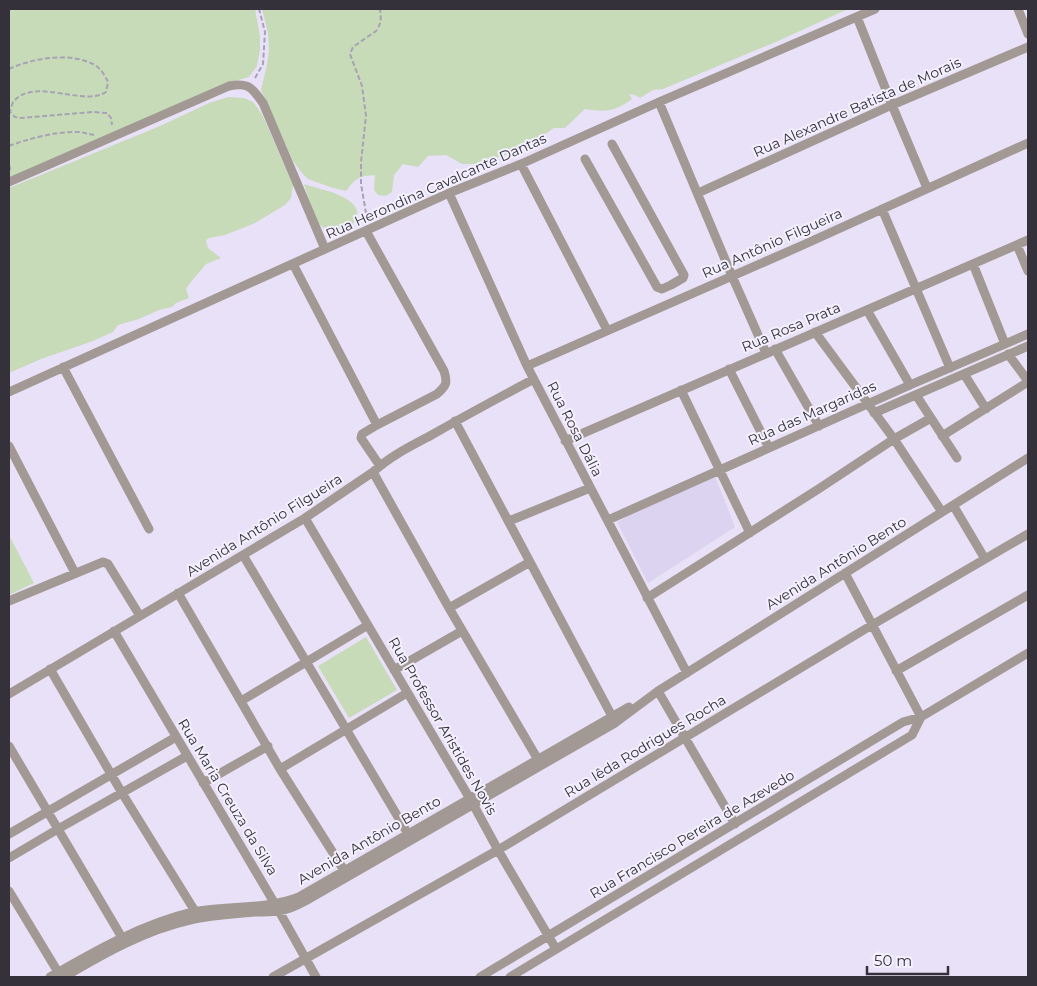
<svg xmlns="http://www.w3.org/2000/svg" width="1037" height="986" font-family="Montserrat,sans-serif">
  <rect width="100%" height="100%" fill="#e8e1f8"/>
  <path fill="#dcd3f1" d="M713 471 735 527 648 583 617 522Z"/>
  <path fill="#c7dbb9" d="M9 9H255L260 36V50L257 66 249 77 238 80 9 180Z
    M262 9H848L778 41 663 89 653 90 640 98 635 95 629 94 632 99C614 112 607 112 585 109L565 128H554L532 143 514 152 479 164H462L446 155 428 156 418 167 403 164 394 175 392 192 386 196 378 195 374 190 375 175C359 176 356 178 346 191L333 188 308 179 302 173 293 161 261 90 267 65 269 50 268 33Z
    M228 97 244 98 253 102 262 114 293 185 291 198 285 205 253 224 225 235 209 238 206 240 208 248 221 258 206 264 191 282 186 289 189 298 176 303 172 307 159 310 139 319 118 325 113 332 93 341 41 359 9 373V188L160 126 209 103Z
    M304 184C318 189 335 191 348 200 374 217 339 243 319 224 313 218 307 193 304 184Z
    M9 535 34 583 9 595Z
    M366 637 397 690 349 718 318 666Z"/>
  <g fill="none" stroke-linecap="round" stroke-linejoin="round">
    <path stroke="#a7a2b4" stroke-width="2" stroke-dasharray="5 2.5" stroke-linecap="butt" d="M9 69C33 58 69 52 93 64 101 68 105 76 108 82L106 92C83 107 35 77 14 101 12 103 11 108 10 112L15 117 21 118 93 112 107 113 111 118 112 125
      M255 78 263 64 265 32 259 9
      M9 146C27 139 58 131 78 132 83 132 88 134 94 135
      M9 165 11 171
      M366 221V213L361 184V162L366 116 362 86 350 54 353 47 376 31C382 23 381 17 380 9"/>
    <path stroke="#a39994" stroke-width="9" d="M1018 9 1028 34
      M857 17 892 105 927 188
      M659 102 732 276 766 353
      M585 159 657 287 662 289 671 285 683 278 684 275 612 144
      M521 164 607 330
      M9 182 229 86C249 82 252 88 263 103L325 249
      M449 193 527 366 687 673
      M698 193 892 105 1028 47
      M882 209 950 368
      M366 231 444 371C448 383 446 386 437 394L377 425 362 434 361 438 380 466
      M1017 245 1028 271
      M293 264 377 425
      M973 264 1005 344
      M867 310 910 385
      M815 332 894 439 942 512
      M775 349 819 426
      M1008 354 1028 381
      M527 366 803 245 1028 143
      M63 367 149 529
      M729 369 769 448
      M964 374 986 409
      M681 390 750 533
      M9 392 449 193 521 164 659 102 875 9
      M916 395 957 458
      M874 413 1028 346
      M455 421 614 720
      M942 436 1028 382
      M565 441 1028 240
      M9 446 75 573
      M373 472 449 608 540 763
      M953 505 985 559
      M305 518 473 804 498 850 556 949
      M608 520 910 385 1028 334
      M509 521 590 488
      M243 555 411 839
      M845 573 921 717
      M178 593 280 769 347 875
      M647 598 820 488 894 439 931 418
      M9 601 103 562 108 564 140 616
      M449 608 530 562
      M114 631 275 904 316 977
      M50 669 122 793 198 916
      M394 670 462 631
      M896 671 1028 595
      M658 691 735 824
      M9 694 305 518 373 472C389 457 409 447 428 437 463 417 498 398 534 379
      M241 701 368 625
      M9 746 124 941
      M280 769 407 693
      M203 783 268 746
      M9 834 176 737
      M9 858 58 829 187 756
      M9 891 61 977
      M50 977C95 951 142 924 193 912 228 905 266 910 299 897L629 707
      M64 977C103 954 145 930 190 920 211 915 234 914 255 912 263 912 271 912 278 911 288 910 298 905 307 900L615 723 658 691 1028 458
      M273 977 498 850 872 625 1028 534
      M480 977 903 722 921 717 1028 653
      M510 977 912 735 921 717"/>
  </g>
  <g text-anchor="middle" stroke-width="4" stroke-linejoin="round" paint-order="stroke">
    <g font-size="14" fill="#34313a" stroke="#f4f0fe">
      <text transform="translate(857 107) rotate(-24)" y="5">Rua Alexandre Batista de Morais</text>
      <text transform="translate(436 186) rotate(-24)" y="5">Rua Herondina Cavalcante Dantas</text>
      <text transform="translate(772 243) rotate(-24)" y="5">Rua Antônio Filgueira</text>
      <text transform="translate(791 327) rotate(-23)" y="5">Rua Rosa Prata</text>
      <text transform="translate(812 413) rotate(-24)" y="5">Rua das Margaridas</text>
      <text transform="translate(575 429) rotate(63)" y="5">Rua Rosa Dália</text>
      <text transform="translate(264 525) rotate(-32)" y="5">Avenida Antônio Filgueira</text>
      <text transform="translate(836 563) rotate(-32)" y="5">Avenida Antônio Bento</text>
      <text transform="translate(443 726) rotate(60)" y="5">Rua Professor Aristides Novis</text>
      <text transform="translate(645 746) rotate(-31)" y="5">Rua Iêda Rodrigues Rocha</text>
      <text transform="translate(228 797) rotate(59)" y="5">Rua Maria Creuza da Silva</text>
      <text transform="translate(692 834) rotate(-31)" y="5">Rua Francisco Pereira de Azevedo</text>
      <text transform="translate(369 840) rotate(-30)" y="5">Avenida Antônio Bento</text>
    </g>
  </g>
  <rect width="1037" height="986" fill="none" stroke="#34313a" stroke-width="20"/>
  <path d="M867 966v8h81v-8" fill="none" stroke="#34313a" stroke-width="2.5"/>
  <text x="874" y="966" font-size="15" fill="#34313a" stroke="#f4f0fe" stroke-width="4" paint-order="stroke">50 m</text>
</svg>
